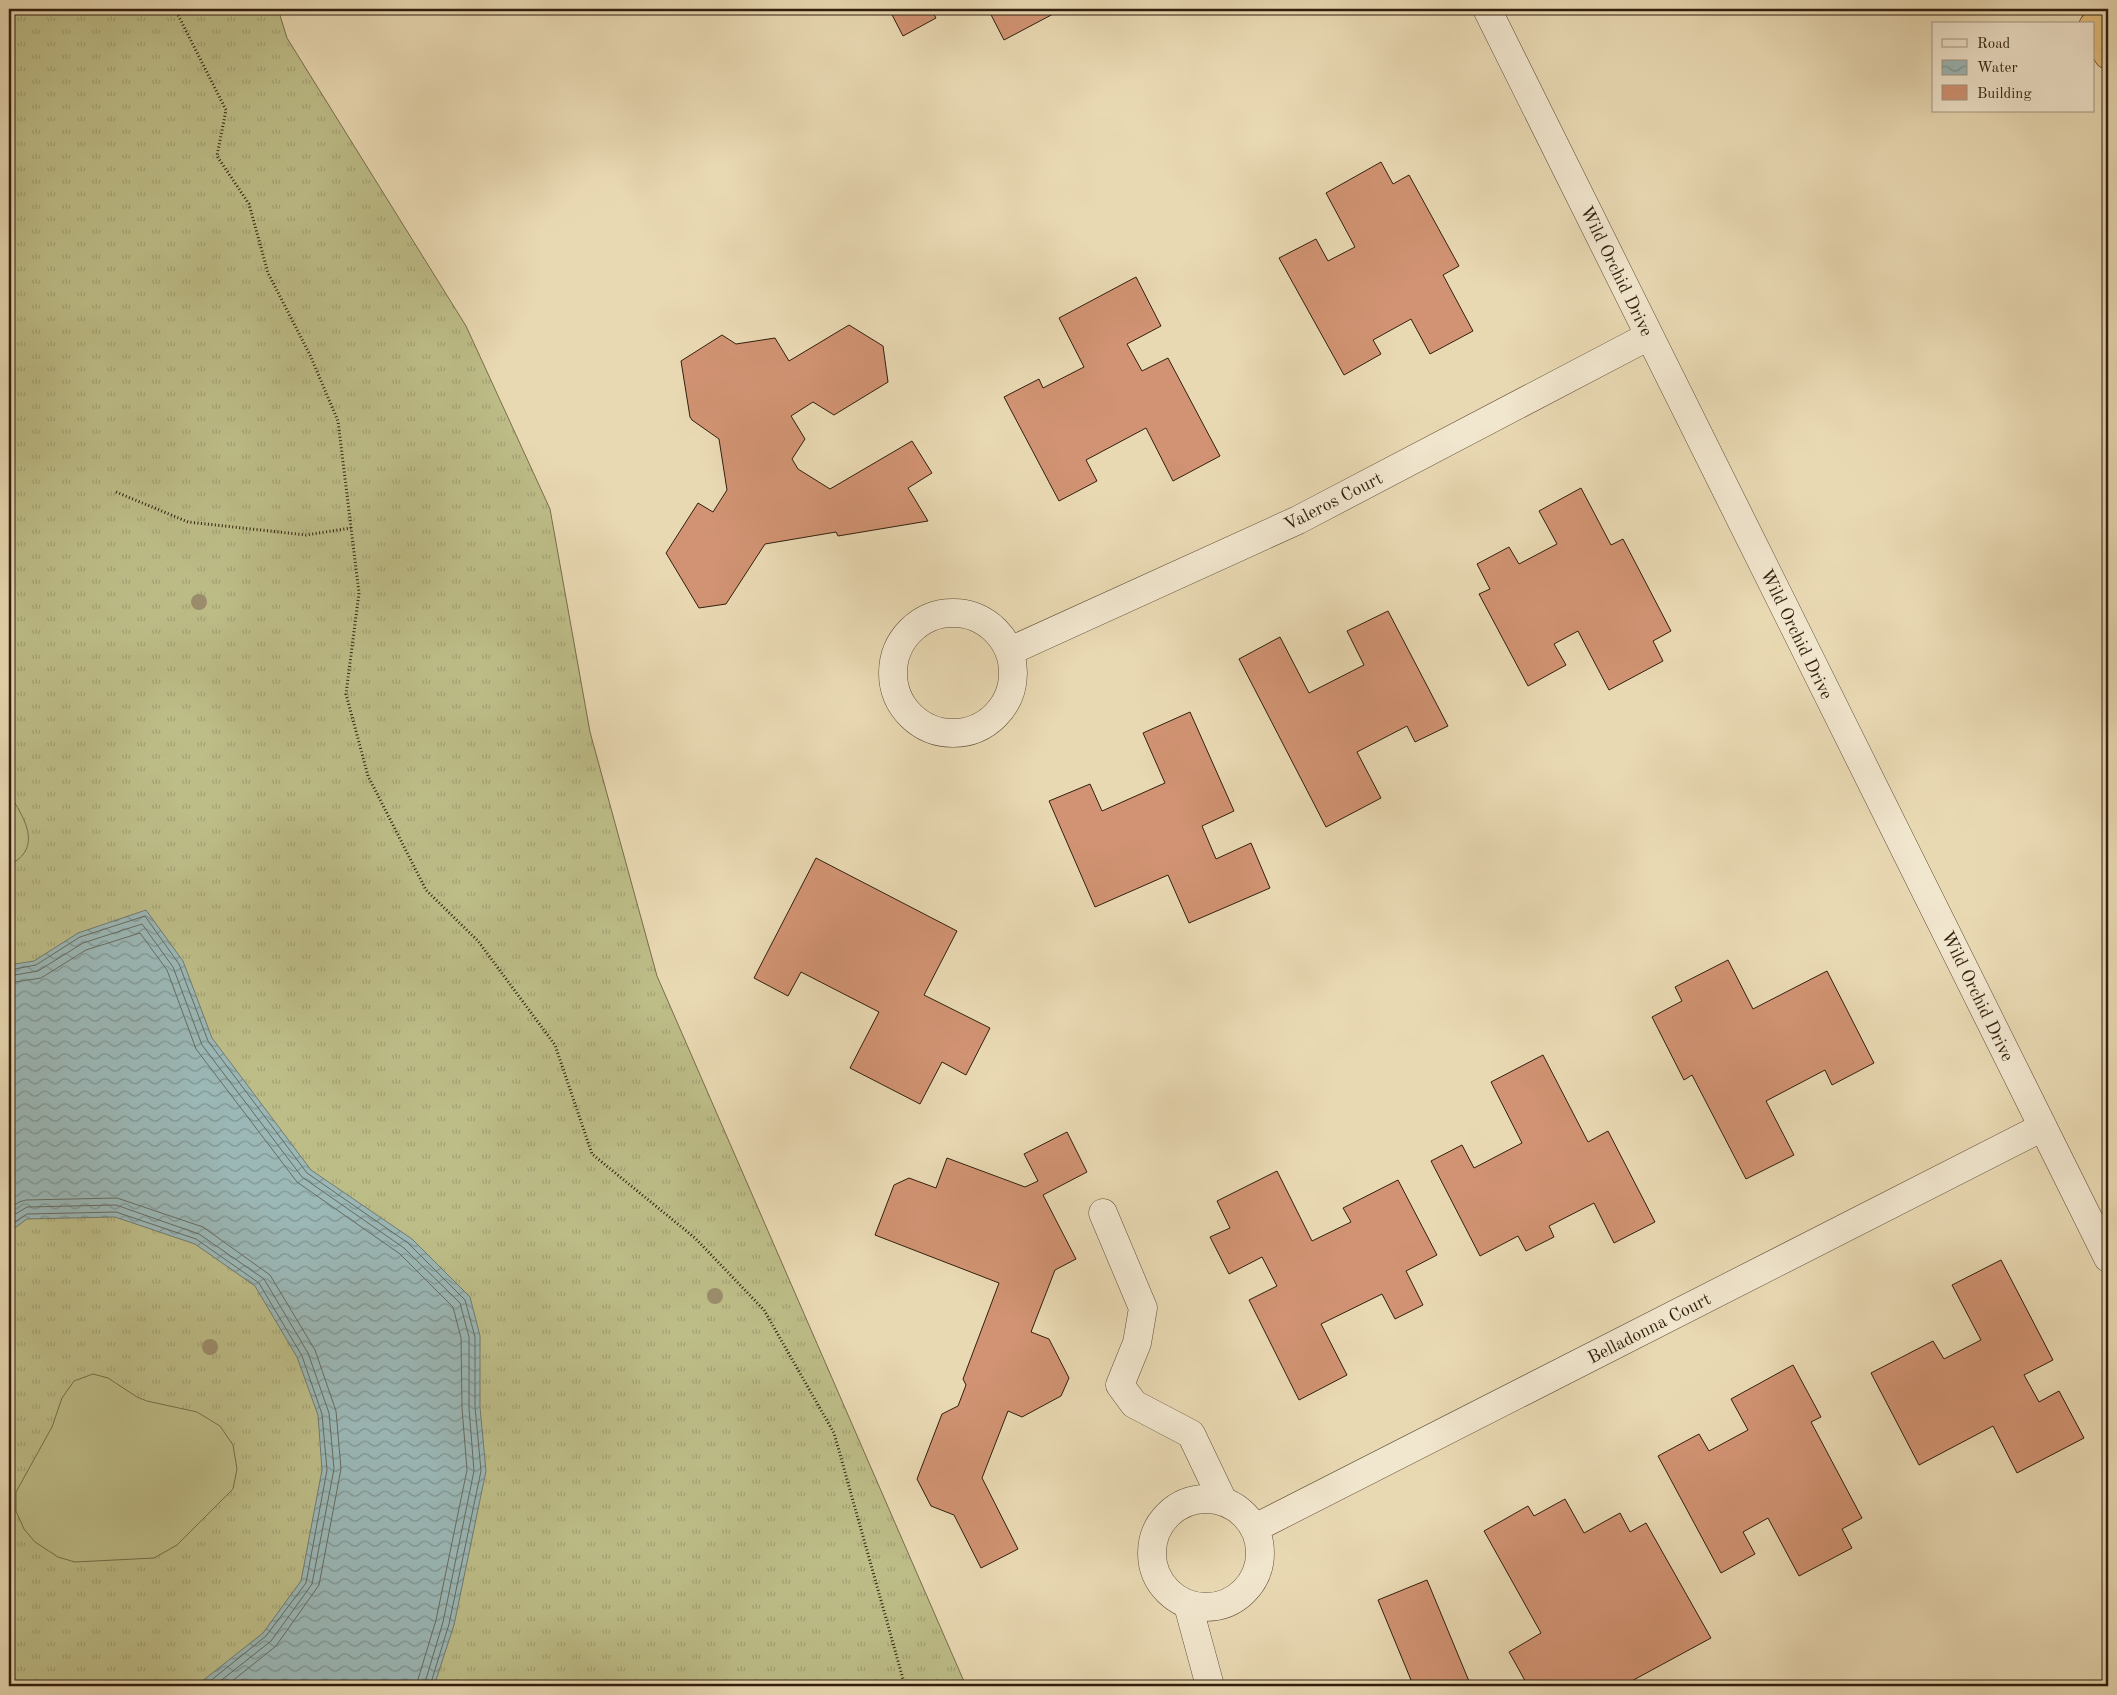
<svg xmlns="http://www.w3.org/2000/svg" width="2117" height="1695" font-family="'Old Standard TT',serif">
  <defs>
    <pattern id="grass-tufts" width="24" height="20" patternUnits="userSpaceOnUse" patternTransform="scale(1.25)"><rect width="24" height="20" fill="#bdbd88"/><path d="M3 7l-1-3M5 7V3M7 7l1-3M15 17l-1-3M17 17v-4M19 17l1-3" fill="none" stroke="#a3a274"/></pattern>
    <pattern id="water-waves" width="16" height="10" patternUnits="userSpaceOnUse" patternTransform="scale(1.25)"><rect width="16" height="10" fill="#9bb8b7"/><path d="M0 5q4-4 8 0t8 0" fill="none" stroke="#7f9593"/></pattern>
  </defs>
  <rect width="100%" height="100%" fill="#e9d9b3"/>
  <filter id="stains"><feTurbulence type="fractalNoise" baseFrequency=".004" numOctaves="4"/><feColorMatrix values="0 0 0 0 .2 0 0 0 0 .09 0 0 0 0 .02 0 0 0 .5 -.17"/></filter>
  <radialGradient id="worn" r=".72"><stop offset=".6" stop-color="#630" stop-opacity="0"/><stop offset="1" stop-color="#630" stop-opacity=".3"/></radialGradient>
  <path fill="url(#grass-tufts)" stroke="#776e4a" d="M9 9H278L287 38 466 326 550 509 590 732 657 976 966 1686H9Z"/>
  <path fill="#bdbd88" stroke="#776e4a" d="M9 794C24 817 44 848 9 865Z
    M93 1374 108 1378 137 1397 147 1401 197 1412 220 1426 233 1445 237 1469 233 1489 177 1545 154 1558 75 1562 58 1557 35 1542 24 1529 16 1511V1492L52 1427 62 1398 74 1381Z"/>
  <path fill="url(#water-waves)" stroke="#717b73" d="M146 910 183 961 212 1038 311 1170 412 1239 470 1297 480 1336V1407L486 1471 454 1625 434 1686H196L263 1633 301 1581 322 1470 318 1415 297 1357 255 1286 195 1244 115 1217 27 1219 9 1232V965L34 961 78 933Z"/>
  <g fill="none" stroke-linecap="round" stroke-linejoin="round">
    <path stroke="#666c62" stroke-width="1" d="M9 970 36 965 80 937 145 916 179 964 208 1041 307 1173 408 1243 465 1300 475 1337V1407L481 1471 449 1624 430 1686
      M9 976 38 971 83 943 142 924 173 967 202 1045 302 1177 404 1248 460 1303 469 1337V1408L474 1471 443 1622 424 1686
      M9 983 41 978 86 950 140 933 167 970 196 1049 297 1182 400 1254 453 1307 461 1338 462 1408 467 1470 436 1620 416 1686
      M9 1209 19 1202 26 1200 117 1198 203 1227 270 1275 315 1350 336 1411 341 1469 319 1585 276 1646 226 1686
      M9 1218 27 1207 116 1205 199 1234 264 1279 308 1353 329 1413 334 1469 312 1584 271 1641 214 1686
      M9 1226 27 1214 116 1212 196 1239 259 1283 302 1356 322 1414 327 1470 306 1583 266 1636 204 1686"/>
  </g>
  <path fill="#d19373" stroke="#311f0d" d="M889 9H931L936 18 903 36Z
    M988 9H1052L1055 13 1004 40Z
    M1381 162 1393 184 1409 175 1459 266 1443 275 1473 331 1430 354 1411 319 1373 340 1381 354 1344 375 1279 258 1316 239 1328 261 1355 247 1326 193Z
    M1136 277 1161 326 1127 344 1142 371 1168 358 1220 456 1173 481 1146 428 1086 460 1097 481 1059 501 1004 397 1039 379 1043 388 1084 367 1059 318Z
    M849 325 883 346 888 382 834 415 813 402 791 416 805 439 792 459 798 469 830 489 912 441 932 473 908 488 928 521 838 536 836 532 765 544 726 604 699 608 666 553 698 503 713 512 727 490 719 439 692 420 690 417 681 361 722 335 736 344 775 338 789 361Z
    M1581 488 1611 545 1623 539 1671 631 1653 641 1663 661 1609 690 1578 631 1554 644 1566 665 1528 686 1479 594 1490 589 1477 564 1509 547 1519 564 1557 544 1539 511Z
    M1388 611 1448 726 1415 742 1407 726 1357 752 1381 798 1326 827 1239 659 1280 637 1309 693 1364 665 1347 631Z
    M1190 712 1234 811 1202 826 1216 859 1251 843 1270 888 1189 923 1168 875 1095 907 1049 801 1090 784 1102 811 1165 783 1143 733Z
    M816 858 957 931 924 995 990 1028 966 1075 942 1062 920 1104 850 1068 879 1012 801 972 788 996 754 978Z
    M1728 960 1753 1009 1827 971 1874 1063 1832 1085 1825 1070 1766 1101 1794 1155 1746 1179 1692 1075 1684 1080 1652 1017 1682 1001 1675 987Z
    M1543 1055 1588 1142 1608 1131 1655 1222 1614 1243 1594 1203 1549 1226 1554 1237 1526 1251 1518 1236 1480 1256 1431 1161 1462 1145 1474 1168 1522 1143 1491 1082Z
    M1067 1132 1087 1172 1043 1195 1076 1259 1055 1270 1031 1332 1049 1339 1069 1378 1061 1396 1022 1417 1008 1411 982 1478 1018 1549 981 1568 954 1515 931 1506 917 1479 942 1414 958 1406 966 1385 963 1379 999 1283 875 1235 894 1185 909 1178 936 1188 947 1158 1025 1187 1038 1181 1024 1154Z
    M1277 1171 1312 1241 1351 1222 1343 1208 1398 1180 1437 1255 1406 1271 1423 1305 1395 1319 1382 1294 1321 1324 1347 1375 1299 1400 1249 1300 1277 1286 1262 1257 1229 1274 1210 1237 1230 1228 1217 1201Z
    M2001 1260 2053 1360 2024 1375 2039 1402 2059 1391 2084 1438 2017 1473 1993 1426 1919 1465 1871 1373 1933 1341 1944 1359 1981 1340 1952 1285Z
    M1793 1365 1821 1417 1811 1422 1862 1518 1842 1529 1852 1548 1799 1576 1768 1518 1743 1532 1755 1554 1721 1573 1658 1456 1699 1434 1709 1451 1748 1430 1731 1399Z
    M1565 1499 1584 1533 1620 1513 1630 1532 1646 1523 1711 1638 1626 1684 1627 1686H1528L1509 1652 1541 1633 1484 1531 1528 1506 1534 1516Z
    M1427 1580 1471 1686H1395L1411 1680 1378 1600Z"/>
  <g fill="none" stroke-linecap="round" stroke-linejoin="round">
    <g stroke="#5f4e36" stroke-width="29">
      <path id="minor" d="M1487 9 2108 1258
        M893 673a60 60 0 1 1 120 0a60 60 0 1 1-120 0Z
        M1010 651 1298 520 1649 336
        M1103 1213 1143 1308 1137 1343 1120 1385 1134 1404 1191 1434 1223 1501
        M1152 1553a54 54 0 1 1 108 0a54 54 0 1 1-108 0Z
        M1255 1528 2043 1127
        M1188 1605 1210 1686"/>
    </g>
    <g stroke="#311f0d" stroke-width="29">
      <path id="highway" d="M2093 26 2108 55"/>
    </g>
    <path stroke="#311f0d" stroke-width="3" stroke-dasharray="1 2.5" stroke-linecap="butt" d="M175 9 226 110 217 156 249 204 268 273 310 355 338 421 359 593 346 694 368 776 426 890 478 941 555 1045 592 1154 695 1238 764 1310 834 1433 905 1686
      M116 492 188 522 306 535 351 528"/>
    <use href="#minor" stroke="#f1e6ce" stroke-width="28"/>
    <use href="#highway" stroke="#e4bc7a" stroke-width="28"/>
  </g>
  <g fill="#9b8d6c">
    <circle cx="199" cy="602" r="8"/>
    <circle cx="715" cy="1296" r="8"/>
    <circle cx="210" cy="1347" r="8"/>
  </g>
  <g text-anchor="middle" stroke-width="5" stroke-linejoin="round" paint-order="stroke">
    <g font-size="18" fill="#311f0d" stroke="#f1e6ce">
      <text transform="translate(1617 271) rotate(64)" y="6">Wild Orchid Drive</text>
      <text transform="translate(1333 501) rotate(-27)" y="6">Valeros Court</text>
      <text transform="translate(1797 634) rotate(64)" y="6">Wild Orchid Drive</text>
      <text transform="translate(1978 996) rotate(64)" y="6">Wild Orchid Drive</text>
      <text transform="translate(1649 1328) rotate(-27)" y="6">Belladonna Court</text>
    </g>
  </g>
  <rect width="2117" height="1695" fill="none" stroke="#e9d9b3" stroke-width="30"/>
  <rect x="10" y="10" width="2097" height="1675" fill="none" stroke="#311f0d" stroke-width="2.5"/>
  <rect x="15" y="15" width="2087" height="1665" fill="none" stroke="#311f0d"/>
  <rect x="1932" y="22" width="162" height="90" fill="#f1e6ce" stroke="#a49681"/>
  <rect x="1942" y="39" width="25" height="8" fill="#f1e6ce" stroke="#a49681"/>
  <text x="1977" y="48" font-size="15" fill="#311f0d">Road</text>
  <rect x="1942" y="60" width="25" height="15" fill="url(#water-waves)" stroke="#a49681"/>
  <text x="1977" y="72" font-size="15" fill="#311f0d">Water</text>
  <rect x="1942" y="85" width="25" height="15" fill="#d19373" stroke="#a49681"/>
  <text x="1977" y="98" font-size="15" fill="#311f0d">Building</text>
  <rect width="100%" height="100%" filter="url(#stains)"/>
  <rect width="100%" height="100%" fill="url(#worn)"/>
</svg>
